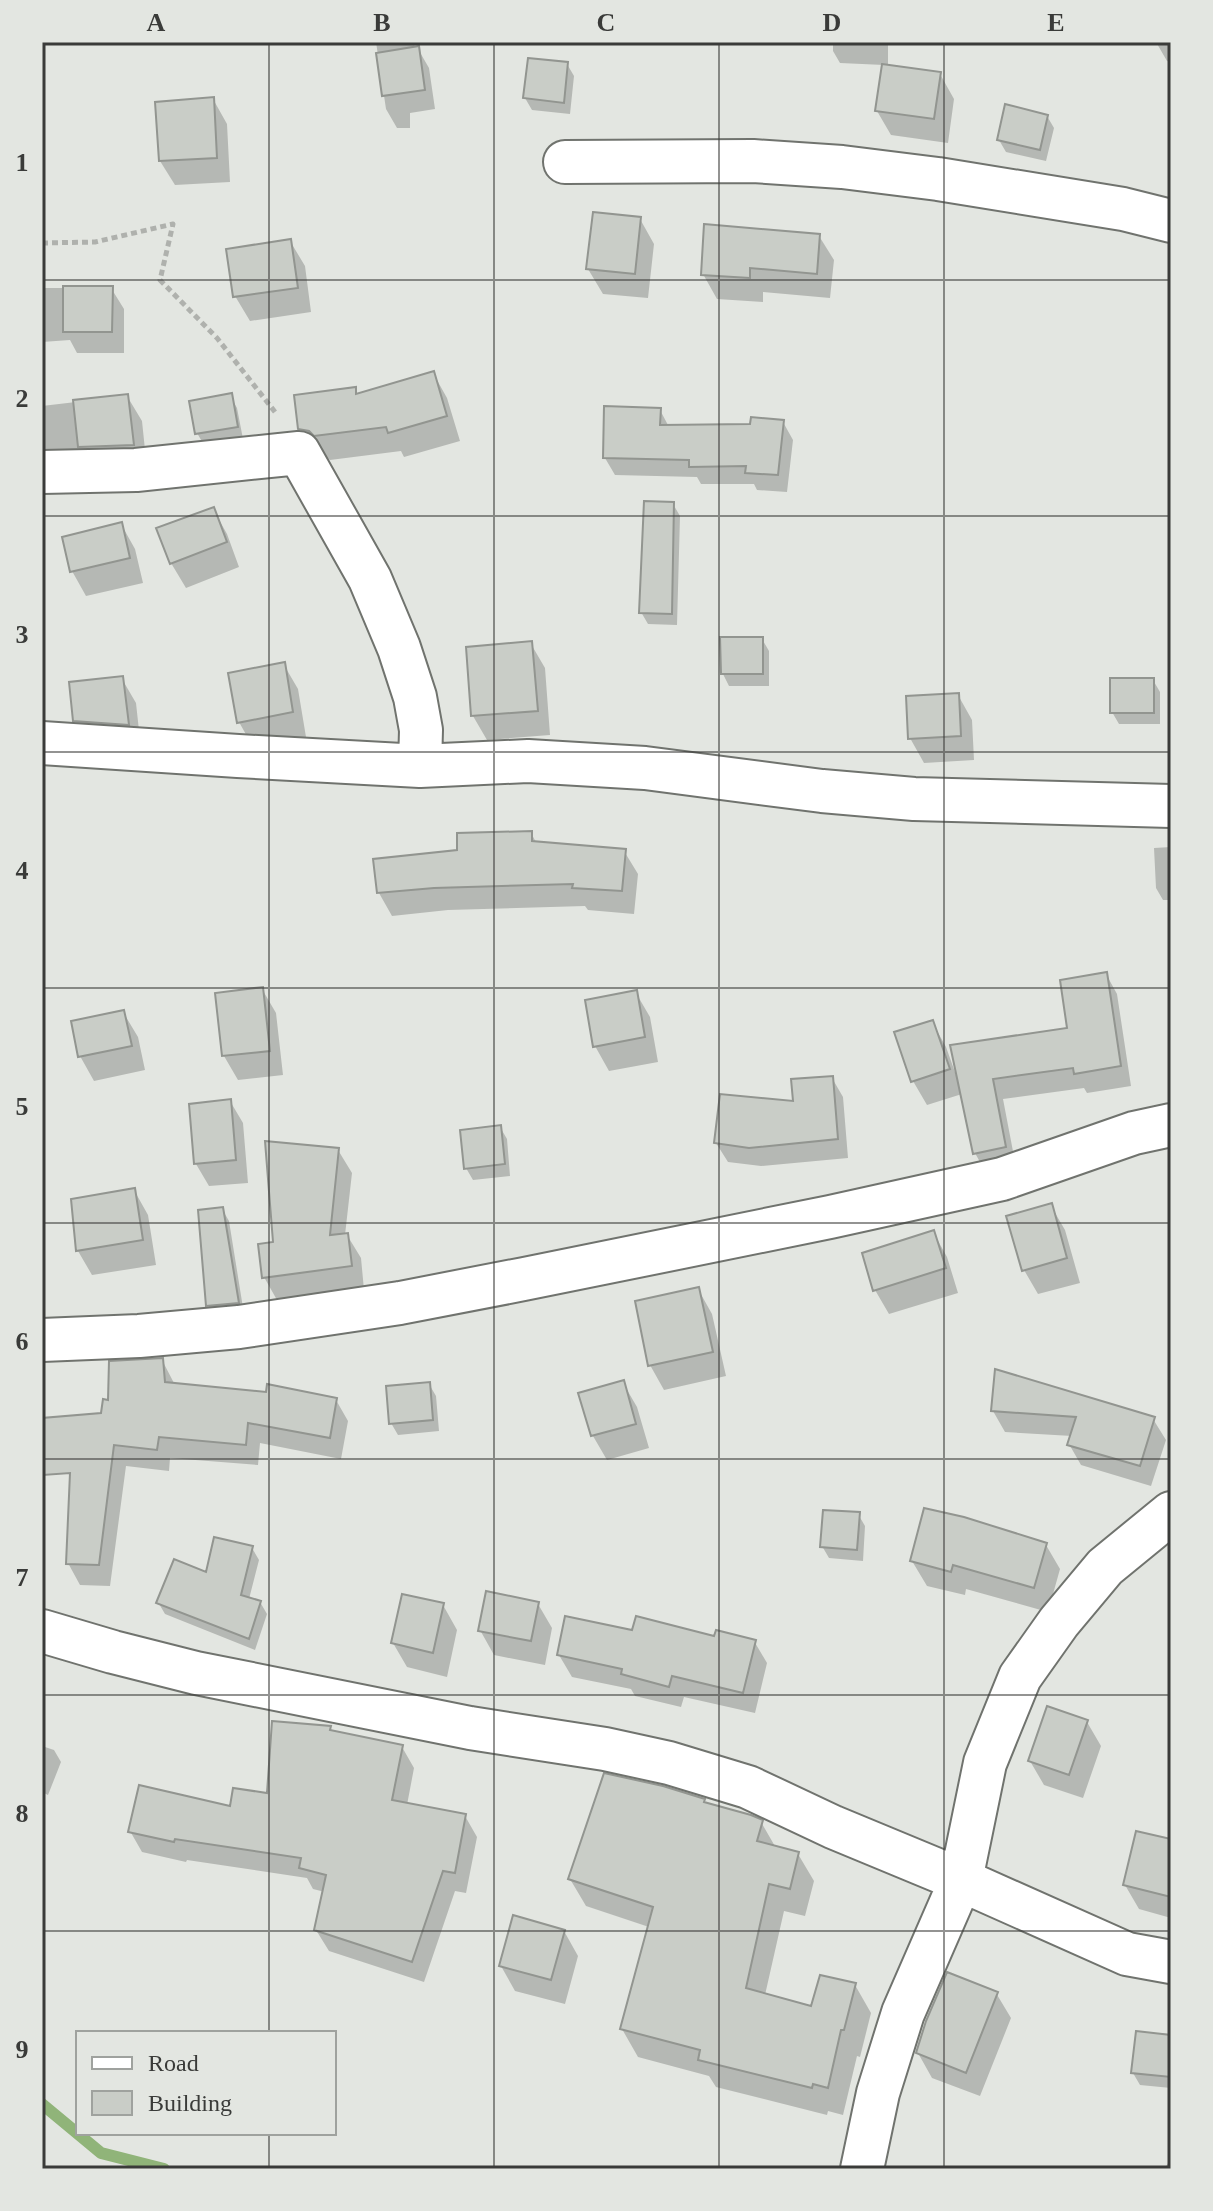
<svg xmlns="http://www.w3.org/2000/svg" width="1213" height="2211" font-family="Georgia,serif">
  <rect width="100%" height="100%" fill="#e3e6e1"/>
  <path fill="#0003" d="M376 42H415L414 49H418L429 68 435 109 410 113V128H397L386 109Z
    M833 42H888V67L940 74 954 99 948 143 891 135 877 111 884 65 840 63 833 51Z
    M1156 42H1171V62L1167 61Z
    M567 64 574 76 570 114 532 110 525 98Z
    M213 99 227 124 230 182 175 185 160 161Z
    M1047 116 1054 128 1046 161 1006 152 999 140Z
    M640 219 654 244 648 298 603 294 588 269Z
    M819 236 834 260 830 298 763 292V302L717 299 703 274Z
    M290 241 305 266 311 312 250 321 235 296Z
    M42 288H111L124 309V353H77L70 340 42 342Z
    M433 373 447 398 460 441 404 457 401 451 330 460 325 456 314 454 300 429 355 389 358 396Z
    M127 396 142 421 147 469 42 466V406Z
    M230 396 237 408 243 439 204 445 197 433Z
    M660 410 669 427 752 426 783 422 793 440 787 492 757 490 754 484H701L697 477 615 475 605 458Z
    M673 504 680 516 677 625 648 624 641 612Z
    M213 509 227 534 239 567 186 588 171 563Z
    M121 524 135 549 143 583 86 596 72 571Z
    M762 639 769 651V686H729L723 674Z
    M531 644 545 668 550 735 487 740 473 716Z
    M284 665 298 689 306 737 253 747 239 722Z
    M122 679 136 703 141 749 90 745 75 720Z
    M1153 680 1160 692V724H1119L1112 712Z
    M958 695 972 720 974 760 924 763 910 738Z
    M531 833 537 844 624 851 638 874 634 914 588 910 585 906 448 910 392 916 379 893 459 852Z
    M1171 847V900H1163L1156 888 1154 848Z
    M1106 974 1117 994 1131 1086 1087 1093 1084 1088 1003 1099 1016 1167 986 1173 975 1153 962 1094 927 1105 913 1081 932 1022 946 1047 956 1075 1069 1030Z
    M262 989 276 1013 283 1075 238 1080 224 1056Z
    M636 993 650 1017 658 1062 609 1071 595 1046Z
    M123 1012 138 1037 145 1070 94 1081 80 1056Z
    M832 1078 843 1097 848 1158 761 1166 728 1162 716 1143 795 1103Z
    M230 1101 243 1123 248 1183 209 1186 196 1164Z
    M500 1127 507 1139 510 1176 473 1180 466 1168Z
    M338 1150 352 1173 345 1235H347L361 1258 364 1290 277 1300 264 1277 275 1244Z
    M134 1190 148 1215 156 1265 92 1275 78 1251 73 1200Z
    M1051 1206 1065 1230 1080 1283 1038 1294 1024 1270Z
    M222 1209 229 1221 244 1314 215 1317 208 1305Z
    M933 1232 947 1257 958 1293 889 1314 875 1290Z
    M698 1289 712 1314 726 1376 664 1390 650 1365Z
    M162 1360 175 1385 336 1400 348 1421 341 1459 260 1443 258 1465 170 1458 169 1471 126 1466 110 1586 80 1585 68 1563 72 1460 43 1457 42 1420 103 1415 110 1402Z
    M623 1383 637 1407 649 1448 607 1460 593 1436 581 1395Z
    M429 1384 436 1396 439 1431 398 1435 391 1423Z
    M993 1411 1153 1419 1166 1440 1151 1486 1081 1465 1069 1444 1072 1436 1005 1432Z
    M858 1514 865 1526 863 1561 829 1558 822 1546Z
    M1046 1545 1060 1569 1048 1612 966 1589 965 1595 927 1586 912 1561Z
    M252 1548 259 1560 249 1599 260 1602 267 1614 255 1650 165 1614 158 1602Z
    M538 1604 552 1628 545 1665 494 1655 480 1630Z
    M443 1605 457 1630 447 1677 407 1667 393 1643Z
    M634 1632 754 1641 767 1663 755 1713 684 1697 681 1707 635 1696 631 1689 572 1677 559 1655Z
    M1087 1722 1101 1746 1083 1798 1044 1785 1030 1761Z
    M329 1728 332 1732 402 1747 414 1768 407 1805 465 1816 477 1837 466 1893 455 1891 424 1982 329 1951 316 1930 325 1892 313 1889 307 1878 187 1860 186 1862 142 1852 130 1831 232 1808 269 1796Z
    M42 1746 54 1750 61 1762 48 1795 42 1792Z
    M704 1801 707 1805 761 1822 776 1848 798 1854 814 1881 805 1916 784 1911 765 1995 813 2009 855 1985 871 2013 860 2057 857 2056 843 2115 828 2111 827 2115 716 2087 709 2076 638 2057 622 2029 649 1927 586 1906 570 1879Z
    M1171 1841V1918L1139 1909 1125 1885Z
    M564 1931 578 1956 565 2004 515 1991 501 1966Z
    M996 1993 1011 2018 980 2096 932 2078 918 2053Z
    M1171 2037V2088L1140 2085 1133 2073Z
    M1171 2159V2169H1164Z"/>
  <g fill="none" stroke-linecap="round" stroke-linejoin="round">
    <path stroke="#90b479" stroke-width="12" d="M42 2104 101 2153 164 2169"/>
  </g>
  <path fill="#c9cdc7" stroke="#929590" stroke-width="2" d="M419 46 425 90 382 96 376 53Z
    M528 58 568 62 564 103 523 98Z
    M882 64 941 72 934 119 875 111Z
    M214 97 217 158 159 161 155 102Z
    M1005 104 1048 115 1040 150 997 140Z
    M593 212 641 217 635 274 586 269Z
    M704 224 820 234 817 274 750 268V278L701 275Z
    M291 239 298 288 233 297 226 249Z
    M63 286H113L112 332H63Z
    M434 371 447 416 388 433 386 427 314 436 309 431 298 429 294 395 356 387V394Z
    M232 393 238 427 195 434 189 401Z
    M128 394 134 445 78 447 73 400Z
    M604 406 661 408 660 425 750 424 751 417 784 420 778 475 745 473 746 466 689 467V460L603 458Z
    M644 501 674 502 672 614 639 613Z
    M214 507 227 542 170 564 156 528Z
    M122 522 130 558 70 572 62 537Z
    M720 637H763V674H721Z
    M532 641 538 711 471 716 466 647Z
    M285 662 293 712 237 723 228 673Z
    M123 676 129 725 73 721 69 682Z
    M1110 678H1154V713H1110Z
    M959 693 961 736 908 739 906 696Z
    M532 831V841L626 849 622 891 572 888 573 884 434 888 377 893 373 859 457 850V833Z
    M1107 972 1121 1066 1074 1074 1073 1068 993 1079 1006 1147 973 1154 950 1045 1067 1028 1060 980Z
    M263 987 270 1051 222 1056 215 993Z
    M637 990 645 1037 593 1047 585 1000Z
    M124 1010 132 1046 78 1057 71 1021Z
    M933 1020 950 1069 911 1082 894 1032Z
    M833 1076 838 1139 749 1148 714 1143 720 1094 793 1101 791 1079Z
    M231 1099 236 1160 194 1164 189 1104Z
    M501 1125 505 1164 464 1169 460 1130Z
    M265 1141 339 1148 330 1235 348 1233 352 1266 262 1278 258 1244 273 1242Z
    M135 1188 143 1240 76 1251 71 1199Z
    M1052 1203 1067 1258 1022 1271 1006 1216Z
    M223 1207 239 1303 206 1306 198 1210Z
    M934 1230 946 1268 873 1291 862 1253Z
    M699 1287 713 1352 648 1366 635 1301Z
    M163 1358 165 1382 266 1392 267 1384 337 1398 330 1438 248 1423 246 1445 159 1437 157 1450 114 1445 99 1565 66 1564 70 1473 43 1475 42 1418 101 1413 103 1399 108 1400 109 1361Z
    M995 1369 1155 1417 1140 1466 1067 1445 1076 1417 991 1411Z
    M624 1380 636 1424 591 1436 578 1393Z
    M430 1382 433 1420 389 1424 386 1386Z
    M924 1508 964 1517 1047 1543 1034 1588 953 1565 951 1572 910 1561Z
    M823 1510 860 1512 857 1550 820 1547Z
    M214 1537 253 1546 241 1595 261 1601 249 1639 156 1603 174 1559 206 1572Z
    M486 1591 539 1602 531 1641 478 1631Z
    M402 1594 444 1603 433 1653 391 1643Z
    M565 1616 632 1630 636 1616 714 1636 716 1630 756 1640 743 1693 672 1676 669 1687 621 1674 622 1669 557 1655Z
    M1047 1706 1088 1720 1069 1775 1028 1761Z
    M272 1721 331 1726 330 1730 403 1745 392 1800 466 1814 455 1873 443 1871 412 1962 314 1930 326 1875 299 1868 301 1858 175 1839 174 1842 128 1832 139 1785 230 1806 233 1788 267 1793Z
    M604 1773 663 1786 705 1799 704 1802 751 1815 763 1820 757 1841 799 1852 790 1889 769 1884 746 1988 811 2006 820 1975 856 1983 844 2030H841L828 2088 813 2084 812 2088 698 2060 700 2050 620 2029 653 1907 568 1879Z
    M1136 1831 1171 1839V1897L1123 1885Z
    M513 1915 565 1930 551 1980 499 1966Z
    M947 1972 998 1992 966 2073 916 2053 926 2021Z
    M1136 2031 1171 2035V2077L1131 2073Z"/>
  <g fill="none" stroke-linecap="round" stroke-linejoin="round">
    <g stroke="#70736e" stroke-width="46">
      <path id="street" d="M565 162 753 161 842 167 938 179 1123 209 1171 221
        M42 472 136 470 299 453 370 579 399 648 415 697 421 730 420 766
        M42 743 238 756 420 766 528 761 645 768 822 791 914 799 1171 806
        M42 1340 139 1336 239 1327 400 1303 524 1279 830 1217 1002 1179 1134 1133 1171 1125
        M42 1631 113 1652 196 1673 470 1728 605 1749 669 1763 748 1787 833 1827 961 1880 1127 1954 1171 1962
        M862 2169 878 2093 903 2013 961 1880 985 1763 1020 1677 1059 1622 1105 1567 1171 1513"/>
    </g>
    <path stroke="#afb1ad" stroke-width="5" stroke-dasharray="6 4" stroke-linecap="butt" d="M42 243 95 242 173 224 160 280 217 338 275 412"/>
    <use href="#street" stroke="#fff" stroke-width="42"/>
  </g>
  <path fill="none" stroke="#3a3b39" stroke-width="2" stroke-opacity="0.55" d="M269 42V2033M494 42V2169M719 42V2169M944 42V2169M42 280H1171M42 516H1171M42 752H1171M42 988H1171M42 1223H1171M42 1459H1171M42 1695H1171M42 1931H1171M269 2133V2169"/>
  <rect width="1213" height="2211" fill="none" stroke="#e3e6e1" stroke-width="88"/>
  <rect x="76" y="2031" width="260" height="104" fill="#e3e6e1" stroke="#9fa29e" stroke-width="2"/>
  <rect x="92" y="2057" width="40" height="12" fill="#ffffff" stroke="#9fa29e" stroke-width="2"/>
  <text x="148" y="2071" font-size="24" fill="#3a3b39">Road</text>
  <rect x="92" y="2091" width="40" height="24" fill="#c9cdc7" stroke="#9fa29e" stroke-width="2"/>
  <text x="148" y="2111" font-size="24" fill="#3a3b39">Building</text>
  <rect x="44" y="44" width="1125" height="2123" fill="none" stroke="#3a3b39" stroke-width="3"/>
  <g font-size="26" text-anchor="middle" font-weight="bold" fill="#3a3b39">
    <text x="156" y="31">A</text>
    <text x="382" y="31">B</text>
    <text x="606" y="31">C</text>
    <text x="832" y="31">D</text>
    <text x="1056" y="31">E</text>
    <text x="22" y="171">1</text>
    <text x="22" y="407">2</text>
    <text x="22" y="643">3</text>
    <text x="22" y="879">4</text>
    <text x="22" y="1115">5</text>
    <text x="22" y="1350">6</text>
    <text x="22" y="1586">7</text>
    <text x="22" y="1822">8</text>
    <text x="22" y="2058">9</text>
  </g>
</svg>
